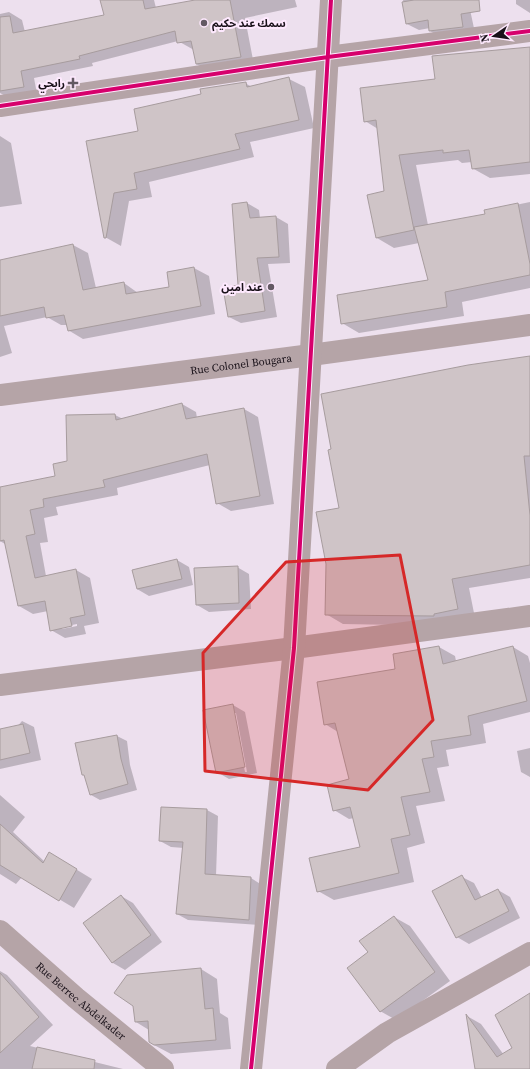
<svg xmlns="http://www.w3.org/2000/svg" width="530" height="1069" font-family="'Source Serif 4','Noto Sans Arabic',serif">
  <rect width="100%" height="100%" fill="#ede0ee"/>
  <path fill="#0003" fill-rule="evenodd" d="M101 0H154L156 8 200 0H295L297 7 245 18 254 65 210 71 196 64 194 50 178 41 92 63 93 66 34 78 37 94 11 99 0 93V14L9 12 22 20 25 32 105 16Z
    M403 0H468L475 33 442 38 430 31V28L419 30 407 24Z
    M516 0H530V13L516 4Z
    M530 48V174L490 178 472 168V162L462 163 458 160 416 165 428 225 486 215 485 211 530 202V288L462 302 464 316 359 333 342 323 429 281 419 243 394 248 377 238 385 192 378 129 365 121 436 80 433 57 468 53 485 63Z
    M289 79 305 87 314 128 250 142 254 157 149 182 152 197 129 201 121 246 105 237 87 142 140 132 203 95 245 83 252 87Z
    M0 136 11 143 22 204 0 207Z
    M247 203 259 210 260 218 276 217 288 224 290 263 268 264 277 317 241 323 229 317 239 286Z
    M73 245 88 253 96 288 124 283 138 293 170 287 168 272 194 268 209 276 215 314 83 339 68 330 67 325H61L47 317 4 326 12 353 0 357V261Z
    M530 358V578L469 588 475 618 451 626 343 624 326 614 340 508Z
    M182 404 196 412 197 418 244 409 258 417 274 504 231 511 217 503 210 465 117 488 118 495 56 507 58 515 44 518 48 542 40 543 46 576 76 570 90 578 99 623 84 626 86 634 65 638 51 630 48 611 33 614 19 606 5 544 0 541V488L56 477 68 462 115 415 123 419ZM77 624V626L62 629V627Z
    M177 560 189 567 193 585 149 596 137 589Z
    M237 567 249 574 251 609 209 612 197 605Z
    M439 647 455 656 456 661 513 647 528 656 530 663V712L483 724 486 743 446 750 449 766 437 768 445 801 416 806 425 843 407 848 414 882 334 900 318 891 361 847 354 818 349 819 334 810 350 780 338 732 325 724 396 669 394 655Z
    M233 705 245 712 257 773 229 779 217 772ZM233 713H236L247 772H245Z
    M22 721 34 727 41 760 0 769V747Z
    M117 736 127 741 130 765 137 790 100 800 91 795 85 776 83 774Z
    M530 748V777L521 772 517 751Z
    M0 795 25 817 13 832 45 862H64L92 879 74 908 22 877 16 884 0 874Z
    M161 808 207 810 218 816 216 876 251 878 262 885 259 925 188 920 177 914 184 848 171 847 160 841Z
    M462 877 474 883 482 898 498 890 510 897 520 918 469 944 457 937Z
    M121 896 133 903 162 942 125 970 113 963 84 923Z
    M394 917 410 926 450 981 396 1020 380 1011 369 953Z
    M201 969 217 979 220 1013 228 1018 231 1049 171 1054 154 1045 149 1030 136 1022Z
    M0 971 7 975 53 1025 30 1046 123 1069H0Z
    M530 996V1069H476L467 1016 481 1024 504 1055 513 1049Z"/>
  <path fill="#cfc4c7" stroke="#a79c9e" d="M100 0H143L145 9 195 0H230L241 57 196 64 191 41 177 43 175 31 79 56 80 59 21 71 24 87 0 91V17L10 16 13 33 104 15Z
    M414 0H479L480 11 461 14 463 27 429 31 428 20 406 24 402 2Z
    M530 47V162L472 169 469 150 443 153V150L399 155 414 230 376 238 367 195 384 191 376 120 364 122 360 88 435 79 432 56Z
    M289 77 299 120 235 134 240 149 134 173 137 189 114 193 106 238H104L86 141 138 131 134 109 201 94 200 89 246 82 247 87Z
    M247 202 250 218 276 216 279 257 257 258 265 311 228 317 223 288 238 285 232 204Z
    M518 203 530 264V275L445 292 447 307 341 324 337 295 428 280 414 227 485 214 484 210Z
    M73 244 83 290 124 282 126 294 169 287 167 272 194 267 201 306 68 331 64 315 46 318 44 307 0 316V260Z
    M530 356V456H524L530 515V565L452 579 458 609 434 614V616L325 615 326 564 316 512 339 508 328 450 331 449 321 394 468 365Z
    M182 403 186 419 244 408 260 496 216 504 207 454 103 480 105 487 43 499 44 507 30 510 35 534 26 536 35 578 76 569 85 615 70 618 72 626 50 631 45 601 18 606 4 540 0 541V487L55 476 53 464 67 461 66 415 115 414 116 420Z
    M177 559 182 579 137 589 132 570Z
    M238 566 239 603 196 605 194 568Z
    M439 646 443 664 513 646 527 701 468 716 471 735 431 741 434 757 422 759 430 792 401 797 410 835 391 839 399 873 317 892 309 858 360 847 350 807 333 811 327 785 349 779 335 723 324 725 317 682 395 669 393 654Z
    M233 704 245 767 216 773 203 710Z
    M23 724 30 753 0 760V729Z
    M117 735 121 759 128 784 90 795 84 775H82L75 743Z
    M161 807 207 809 205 874 251 877 249 920 176 914 183 842 159 841Z
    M0 824 43 863 49 852 77 869 59 901 0 865Z
    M462 875 475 900 498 889 509 911 456 938 432 891Z
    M121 895 151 935 112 963 83 923Z
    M394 916 435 972 380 1012 347 968 368 952 359 941Z
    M201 968 205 1009 213 1008 216 1040 154 1045 149 1042 148 1021 135 1022 133 1006 114 993 127 975Z
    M0 973 39 1017 0 1053Z
    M530 993V1069H475L466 1014 497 1057 512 1048 495 1015Z
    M37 1047 95 1060 94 1069H32Z"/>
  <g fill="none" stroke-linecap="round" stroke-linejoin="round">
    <g stroke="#b5a4a7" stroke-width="22">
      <path d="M0 106 328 57 530 31"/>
      <path id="s1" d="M0 395 311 355 530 325"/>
      <path d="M0 685 294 648 530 616"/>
      <path id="s2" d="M0 931 76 998 163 1069"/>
      <path d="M251 1069 294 648 331 0"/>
      <path d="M337 1069 387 1033 530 953"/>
    </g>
    <g stroke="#fee9fe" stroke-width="6">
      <path id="cycleway" d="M0 106 328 57 530 31
        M251 1069 294 648 331 0"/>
    </g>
    <use href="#cycleway" stroke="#d6006c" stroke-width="4"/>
  </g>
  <path fill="#d62828" fill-opacity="0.2" stroke="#d62828" stroke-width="3" stroke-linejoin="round" d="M400 555 433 720 368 790 205 771 203 653 286 562Z"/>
  <g fill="#635963" stroke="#fee9fe" stroke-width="1.5">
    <circle cx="204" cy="23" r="4"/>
    <path d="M71 77h4v4h4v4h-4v4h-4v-4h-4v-4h4z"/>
    <circle cx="271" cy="287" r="4"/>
  </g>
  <g text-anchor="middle" stroke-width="4" stroke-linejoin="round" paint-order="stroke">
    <g font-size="11" font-weight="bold" fill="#181018" stroke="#fee9fe" text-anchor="end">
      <text x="212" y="27" text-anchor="start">سمك عند حكيم</text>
      <text x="65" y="87">رابحي</text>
      <text x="263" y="291">عند امين</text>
    </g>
    <g font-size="11" fill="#181018" stroke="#fee9fe">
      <text dy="4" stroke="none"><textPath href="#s1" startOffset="243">Rue Colonel Bougara</textPath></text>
      <text dy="4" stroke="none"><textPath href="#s2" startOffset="107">Rue Berrec Abdelkader</textPath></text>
    </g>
  </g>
  <g transform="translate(494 36) rotate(257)" stroke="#fee9fe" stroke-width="3" paint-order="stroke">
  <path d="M0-3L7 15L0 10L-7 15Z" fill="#181018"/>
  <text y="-6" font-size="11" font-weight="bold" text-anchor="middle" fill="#181018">N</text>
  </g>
</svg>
